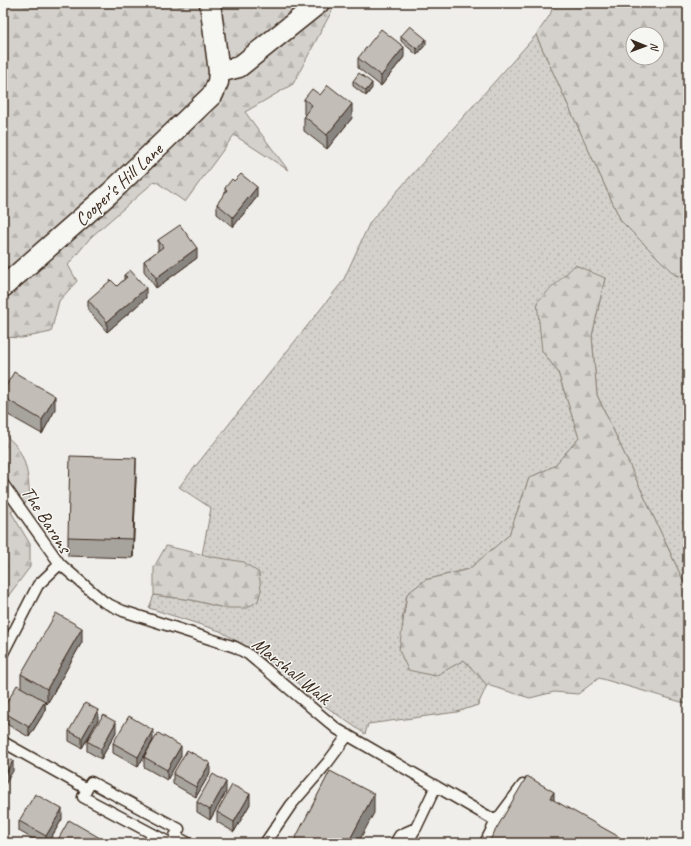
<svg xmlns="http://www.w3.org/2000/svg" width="691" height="846" font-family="Caveat,sans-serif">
  <defs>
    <pattern id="grass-dots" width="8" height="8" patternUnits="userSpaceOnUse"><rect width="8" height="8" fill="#d4d1cc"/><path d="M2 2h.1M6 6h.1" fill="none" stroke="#b7b4af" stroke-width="1.8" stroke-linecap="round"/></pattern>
    <pattern id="forest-firs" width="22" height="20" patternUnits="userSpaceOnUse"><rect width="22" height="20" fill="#d4d1cc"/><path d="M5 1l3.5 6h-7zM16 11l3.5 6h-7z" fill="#b7b4af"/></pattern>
  </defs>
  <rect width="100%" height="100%" fill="#efeeea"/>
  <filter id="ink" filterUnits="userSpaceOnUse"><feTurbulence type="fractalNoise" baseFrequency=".025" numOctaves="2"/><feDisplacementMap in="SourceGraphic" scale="8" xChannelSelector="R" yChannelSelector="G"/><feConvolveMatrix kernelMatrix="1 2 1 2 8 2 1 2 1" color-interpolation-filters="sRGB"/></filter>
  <g filter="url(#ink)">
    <path fill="url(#grass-dots)" stroke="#887e75" d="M536 35 621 221 675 275 688 278V591L597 395 592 336 605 278 542 351 558 372 579 438 554 466 529 478 509 535 469 569 425 580 407 594 402 620 435 676 464 660 487 685 478 705 457 712 368 724 365 734 325 706 272 662 220 631 149 608 154 595 192 600 224 608 213 557 202 555 211 508 179 487 343 281 370 222Z"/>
    <path fill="url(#forest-firs)" stroke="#887e75" fill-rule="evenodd" d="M3 3H336L293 84 245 112 288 170 234 135 185 202 155 181 91 237 68 265 77 281 59 301 51 332 22 338 3 337Z
      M554 3H688V278L675 275 621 221 536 35 550 15ZM633 34H657V58H633Z
      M575 265 605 278 592 336 597 395 688 591V704L599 678 578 694 554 692 530 698 487 685 464 660 435 676 408 670 399 650 407 594 425 580 469 569 509 535 529 478 554 466 579 438 558 372 542 351 537 302Z
      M3 434C27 450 28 474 30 500L11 512 30 544V567L3 603Z
      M166 546 213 557 244 562 259 573 261 590 258 601 247 608H224L192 600 154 595V567Z"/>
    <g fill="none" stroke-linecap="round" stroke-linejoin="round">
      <g stroke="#3b2a1e" stroke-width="13">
        <path id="service" d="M3 484 60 564 104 602 123 611 235 647 248 654 337 729 496 821
          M3 653 38 585 60 564
          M3 742 87 789 91 782 179 829 175 836 188 843
          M87 789 83 797 170 843
          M265 843 291 805 328 762 348 735
          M395 843 400 835 416 828 436 786
          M407 843 416 828
          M485 843 496 821 523 785"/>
      </g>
      <g stroke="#3b2a1e" stroke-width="23">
        <path id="minor" d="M219 72 239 67 319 3
          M3 287 110 193 213 94 218 82 219 72 210 3"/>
      </g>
      <use href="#service" stroke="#f6f6f2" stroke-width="10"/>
      <use href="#minor" stroke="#f6f6f2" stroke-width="20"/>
    </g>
    <path fill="#a7a39d" stroke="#3b2a1e" d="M401 36 426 44 417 55 401 41Z
      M404 57 381 86 358 68V58Z
      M353 81 372 88 366 96 353 86Z
      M304 99 352 118 327 149 304 131V116L305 115 304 114Z
      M225 188 257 197 233 227 217 214V204L225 194Z
      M158 240 197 258 156 288 144 271V261L158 251Z
      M124 275 146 298 107 332 88 310V300L117 286 124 280Z
      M3 391 55 410 42 434 3 412Z
      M136 477 133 558 68 556V537Z
      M82 642 47 704 45 702V711L29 737 3 722V709L21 687V674Z
      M98 720 82 748 69 741V731Z
      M116 732 101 759 87 751V741Z
      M153 740 138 767 113 753V743Z
      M181 756 167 780 144 767V757Z
      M210 773 196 797 173 784V774Z
      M226 792 210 820 197 812V802Z
      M250 804 234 832 217 822V812Z
      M62 819 48 843H40L19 831V821Z"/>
    <path fill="#888480" stroke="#3b2a1e" d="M426 39V44L417 55V49Z
      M404 47V57L381 86V76Z
      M372 83V88L366 96V91Z
      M352 104V118L327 149V135Z
      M257 187V197L233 227V217Z
      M197 248V258L156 288V278Z
      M146 288V298L107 332V322Z
      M55 396V410L42 434V420Z
      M136 458V477L133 558V539Z
      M82 628V642L47 704V689Z
      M45 701V711L29 737V727Z
      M98 710V720L82 748V738Z
      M116 722V732L101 759V749Z
      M153 730V740L138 767V757Z
      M181 746V756L167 780V770Z
      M13 761V771L3 788V778Z
      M210 763V773L196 797V787Z
      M226 782V792L210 820V810Z
      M554 792V810L550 798Z
      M250 794V804L234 832V822Z
      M374 794V813L358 843H348Z
      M62 809V819L48 843H46V836Z"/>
    <path fill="#c2bdb7" stroke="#3b2a1e" d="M410 26 426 39 417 49 401 36Z
      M381 29 404 47 381 76 358 58Z
      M359 73 372 83 366 91 353 81Z
      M328 85 352 104 327 135 304 116 312 105 304 99 312 89 320 95Z
      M241 174 257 187 233 217 217 204 227 190 225 188 232 179 234 181Z
      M180 225 197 248 156 278 144 261 163 247 158 240Z
      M130 270 146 288 107 322 88 300 111 280 117 286 127 277 124 275Z
      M14 372 55 396 42 420 3 397V391Z
      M70 456 136 458 133 539 68 537Z
      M56 613 82 628 47 689 21 674Z
      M17 685 45 701 29 727 3 712V709Z
      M85 703 98 710 82 738 69 731Z
      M103 715 116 722 101 749 87 741Z
      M129 716 153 730 138 757 113 743Z
      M158 733 181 746 167 770 144 757Z
      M187 750 210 763 196 787 173 774Z
      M3 755 13 761 3 778Z
      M330 771 374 794 348 843H293Z
      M213 774 226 782 210 810 197 802Z
      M527 776 554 792 550 798 630 843H488Z
      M232 785 250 794 234 822 217 812Z
      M35 794 62 809 46 836 19 821Z
      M69 820 105 841 104 843H56Z"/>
  </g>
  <g text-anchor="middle" stroke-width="3" stroke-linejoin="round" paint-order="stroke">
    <g font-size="19" fill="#3b2a1e" stroke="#f6f6f2">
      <text transform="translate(118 184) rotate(-43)" y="7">Cooper's Hill Lane</text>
      <text transform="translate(47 519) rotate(57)" y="7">The Barons</text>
      <text transform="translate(292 670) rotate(39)" y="7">Marshall Walk</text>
    </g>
  </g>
  <rect width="691" height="846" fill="none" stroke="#f6f6f2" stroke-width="16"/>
  <rect x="8" y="8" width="675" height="830" fill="none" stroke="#3b2a1e" stroke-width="1.5" filter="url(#ink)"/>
  <g transform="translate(645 46) rotate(91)"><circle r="19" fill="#f6f6f2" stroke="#aba49d"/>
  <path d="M0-3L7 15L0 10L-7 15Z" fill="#3b2a1e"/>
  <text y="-6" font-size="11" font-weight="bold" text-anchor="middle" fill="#3b2a1e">N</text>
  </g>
</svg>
